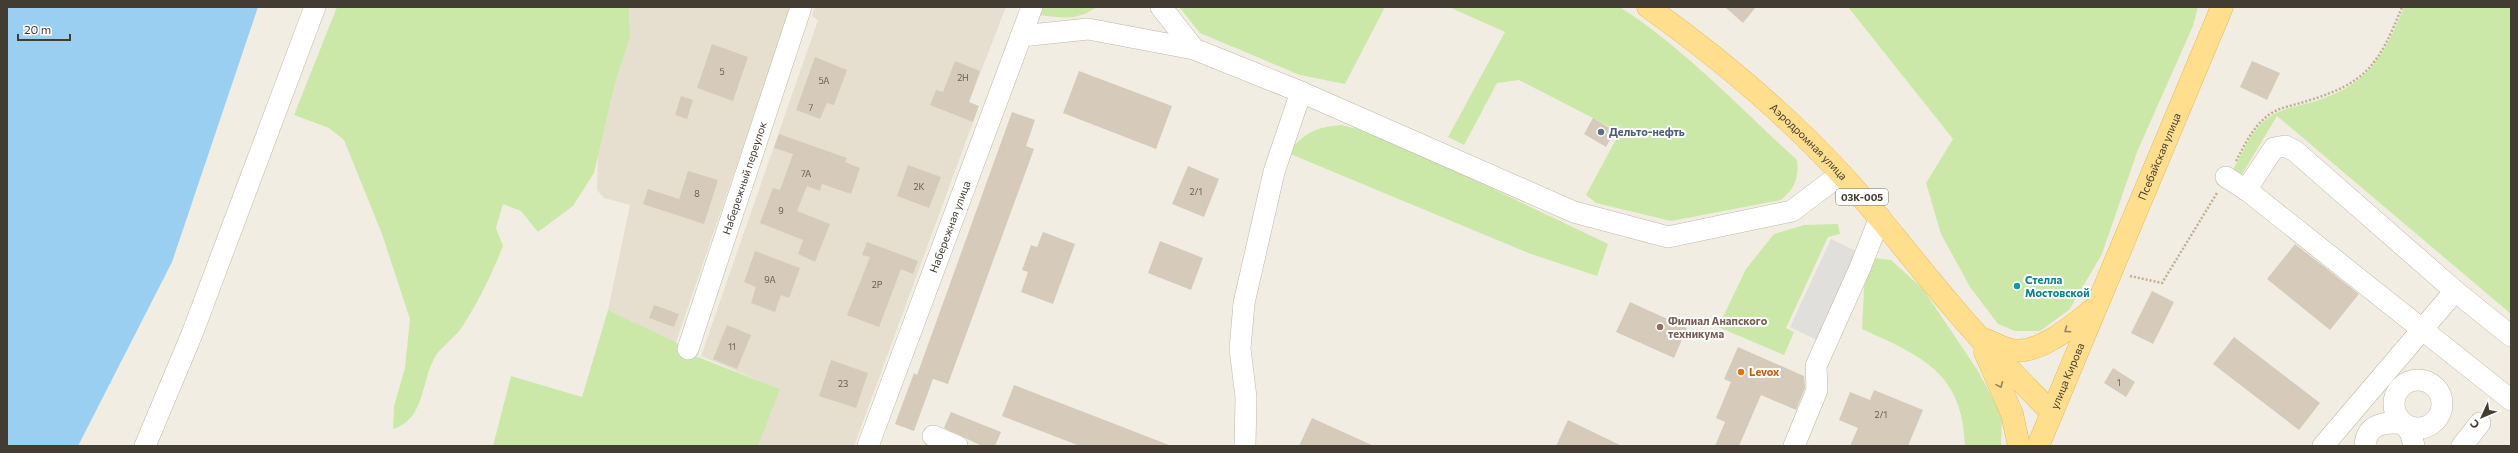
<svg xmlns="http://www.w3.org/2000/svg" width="2518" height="453" font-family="Commissioner,sans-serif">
  <rect width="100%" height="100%" fill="#f2ede2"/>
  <path fill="#e6dfd0" d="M629 7H791L676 342 608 310 630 205 604 198 597 190 598 156 616 80 630 38Z
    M815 7H1006L969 102 973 122 854 446H758L779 389 701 356 818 20 812 16Z"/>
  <path fill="#cce8a9" d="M337 7H629L630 38 616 80 594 173 573 206 538 232 521 211 503 204 496 228 503 246C491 276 478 303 460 330 453 339 441 347 435 357 421 381 425 420 393 429L394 406 405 368 410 319 382 234 344 140 329 128 294 115Z
    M1043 7H1097C1076 21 1064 18 1040 15Z
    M1179 7H1385L1345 84 1300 75 1200 33Z
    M1449 7H1620C1685 49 1740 108 1797 160 1799 179 1795 188 1781 200L1671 221 1596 203 1586 195 1620 132 1519 80 1497 83 1464 145 1448 137 1505 32Z
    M1848 7H2198L2193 26 2137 152 2102 254 2069 310 2040 331H2015L1998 324 1970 287 1941 234 1926 183 1953 139Z
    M2404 7H2511V314L2277 116 2238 181 2232 171C2242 155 2251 130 2268 118 2281 108 2300 106 2316 101 2369 84 2384 56 2404 7Z
    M1341 125 1378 134 1608 244 1597 276 1531 254 1288 153C1304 133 1316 127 1341 125Z
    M1838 224 1840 234 1828 237 1786 328 1794 332 1784 355 1718 327 1746 269 1774 234 1804 225Z
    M1874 258 1891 260 1923 289 1978 371 2002 416 2001 446H1965C1963 373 1922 356 1862 329L1865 270Z
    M608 310 676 342 682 351 780 389 758 446H493L511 376 582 397Z"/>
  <path fill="#e1dfdb" d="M1831 239 1864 255 1823 343 1790 327Z"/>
  <path fill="#9bcff1" d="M7 7H258L172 262 78 446H7Z"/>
  <path fill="#d6cbba" d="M1725 7H1756L1743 23Z
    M712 44 748 57 733 101 697 88Z
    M815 57 847 70 834 105 827 103 820 119 796 110Z
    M955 61 980 71 969 102 979 106 973 122 930 105 936 90 943 92Z
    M2252 61 2280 73 2267 100 2240 87Z
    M1079 71 1172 106 1156 149 1063 113Z
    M681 96 693 100 687 119 675 115Z
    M1012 112 1035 120 1026 146 1034 149 948 384 933 379 914 431 895 424 914 373 917 375Z
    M1593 118 1615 131 1606 147 1584 134Z
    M779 134 847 158 845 162 860 168 851 194 822 184 820 191 807 186 797 211 830 224 815 262 798 254 803 240 760 223 773 188 780 190 793 154 774 148Z
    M908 165 941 177 929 208 897 196Z
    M1188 166 1219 179 1204 217 1172 204Z
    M688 171 718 180 704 224 643 204 648 189 679 199Z
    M1043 232 1075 244 1053 304 1021 292 1028 272 1022 270 1031 245 1037 247Z
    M1160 241 1203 258 1191 290 1148 273Z
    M867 242 918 261 913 274 901 269 879 327 847 315 870 257 862 255Z
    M2295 244 2359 294 2330 330 2267 279Z
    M755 251 800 268 789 298 781 295 775 312 751 303 756 287 744 282Z
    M2152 291 2174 302 2153 344 2131 333Z
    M1630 302 1687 328 1674 358 1616 332Z
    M654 305 679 314 674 327 649 318Z
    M727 325 751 335 737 369 713 359Z
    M2234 337 2320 403 2299 430 2213 364Z
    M1738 347 1804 376 1805 388 1796 410 1761 395 1739 446H1715L1725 422 1716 418 1731 382 1724 379Z
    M831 360 868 373 856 408 819 396Z
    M2113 368 2135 382 2126 397 2104 383Z
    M1014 385 1169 445V446H1080L1002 416Z
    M1874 390 1923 410 1908 446H1850L1858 428 1839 420 1850 392 1870 400Z
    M951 412 1001 432 995 446H982L944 428Z
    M1312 418 1374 446H1299Z
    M1568 420 1622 446H1556Z"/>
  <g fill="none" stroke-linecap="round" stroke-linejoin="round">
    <g stroke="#c0b7a7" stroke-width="22">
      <g id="minor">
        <path d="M1161 7 1194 49 1301 92 1574 212 1668 237 1792 211 1841 174"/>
        <path d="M1021 36 1088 29 1194 49"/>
        <path d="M2226 177 2248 191 2511 400"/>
        <path d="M2246 190 2274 148 2285 146 2295 151 2455 291"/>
        <path id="s1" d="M688 349 801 7"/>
        <circle cx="2418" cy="404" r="24"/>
        <path d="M933 436 957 446"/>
        <path d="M145 446 192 334 315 7"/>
        <path id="s2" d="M868 446 1032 7"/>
        <path d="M1245 446 1246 397 1240 349 1244 303 1274 172 1301 92"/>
        <path d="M1794 446 1817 390 1816 366 1860 268 1880 217"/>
        <path d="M2323 446 2455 291 2511 336"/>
        <path d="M2365 446C2366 423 2387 421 2405 424L2411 434 2414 446"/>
        <path d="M2462 446 2480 423"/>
      </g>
    </g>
    <g stroke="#e6bb5b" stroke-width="23">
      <g id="major">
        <path id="s3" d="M1648 7C1718 57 1784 112 1842 175 1890 227 1931 285 1979 337 2002 363 2028 388 2052 413"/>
        <path d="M1986 340C1994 343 2003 349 2012 350 2040 355 2074 324 2095 308"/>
        <path d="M1985 352 2012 414 2019 446"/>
        <path id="s4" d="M2038 446 2222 7"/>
      </g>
    </g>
    <path stroke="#bfb095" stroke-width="2.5" stroke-dasharray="2 2" stroke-linecap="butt" d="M2236 161C2244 146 2252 129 2265 118 2277 107 2293 106 2307 101 2367 83 2379 64 2402 7
      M2130 276 2162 283 2217 193"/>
    <use href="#minor" stroke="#fff" stroke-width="21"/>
    <use href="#major" stroke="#ffde8d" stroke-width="22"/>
  </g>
  <defs><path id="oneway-chevron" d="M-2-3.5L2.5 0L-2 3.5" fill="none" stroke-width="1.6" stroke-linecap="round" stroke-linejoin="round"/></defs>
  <g stroke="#98855b">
    <use href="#oneway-chevron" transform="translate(2067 330) rotate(146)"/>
    <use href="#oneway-chevron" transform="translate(2000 385) rotate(66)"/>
  </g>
  <circle fill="#5c6f8a" stroke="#fff" stroke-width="1.5" cx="1601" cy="132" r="4"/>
  <circle fill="#0f9aa8" stroke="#fff" stroke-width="1.5" cx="2017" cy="286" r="4"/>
  <circle fill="#8d6e63" stroke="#fff" stroke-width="1.5" cx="1660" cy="327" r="4"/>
  <circle fill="#e8710a" stroke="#fff" stroke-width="1.5" cx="1741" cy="372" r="4"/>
  <g text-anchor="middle" stroke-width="4" stroke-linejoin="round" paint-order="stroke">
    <g font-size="9" fill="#686054">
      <text x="722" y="75">5</text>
      <text x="963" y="81">2Н</text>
      <text x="824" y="84">5А</text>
      <text x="811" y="111">7</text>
      <text x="806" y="177">7А</text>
      <text x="919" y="190">2К</text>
      <text x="1196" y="195">2/1</text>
      <text x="697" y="197">8</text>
      <text x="781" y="214">9</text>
      <text x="770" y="283">9А</text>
      <text x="877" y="288">2Р</text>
      <text x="732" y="350">11</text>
      <text x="2119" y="386">1</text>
      <text x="843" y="387">2З</text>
      <text x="1881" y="418">2/1</text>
    </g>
    <rect fill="#fff" stroke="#7b7670" stroke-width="1" x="1836" y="189" width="52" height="16" rx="3"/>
    <g font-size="10" font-weight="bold" fill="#433c32">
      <text x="1862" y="201">03К-005</text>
    </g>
    <g font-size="11" font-weight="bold" fill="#4e5e75" stroke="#fff" text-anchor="start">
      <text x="1609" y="136">Дельто-нефть</text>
    </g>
    <g font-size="11" fill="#433c32" stroke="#fff">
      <text dy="4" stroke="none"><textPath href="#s3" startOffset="210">Аэродромная улица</textPath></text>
      <text dy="4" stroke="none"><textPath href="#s4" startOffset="314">Псебайская улица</textPath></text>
      <text dy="4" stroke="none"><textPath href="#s1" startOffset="180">Набережный переулок</textPath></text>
      <text dy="4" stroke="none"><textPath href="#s2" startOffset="234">Набережная улица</textPath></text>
      <text dy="4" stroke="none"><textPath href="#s4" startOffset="76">улица Кирова</textPath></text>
    </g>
    <g font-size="11" font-weight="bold" fill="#0d838f" stroke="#fff" text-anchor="start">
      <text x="2025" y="284">Стелла<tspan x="2025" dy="13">Мостовской</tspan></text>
    </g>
    <g font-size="11" font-weight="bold" fill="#785e54" stroke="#fff" text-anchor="start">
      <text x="1668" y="325">Филиал Анапского<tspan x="1668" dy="13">техникума</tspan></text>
    </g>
    <g font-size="11" font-weight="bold" fill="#c56008" stroke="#fff" text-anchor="start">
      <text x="1749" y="376">Levox</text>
    </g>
  </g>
  <rect width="2518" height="453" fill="none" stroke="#433c32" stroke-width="16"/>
  <g transform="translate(2482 417) rotate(226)" stroke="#ffffff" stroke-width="3" paint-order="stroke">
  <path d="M0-3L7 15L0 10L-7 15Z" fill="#433c32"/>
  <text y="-6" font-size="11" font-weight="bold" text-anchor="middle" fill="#433c32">С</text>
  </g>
  <path d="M18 34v6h52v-6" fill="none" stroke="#433c32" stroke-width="2"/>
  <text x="24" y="34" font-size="12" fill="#433c32" stroke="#ffffff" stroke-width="3" paint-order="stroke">20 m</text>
</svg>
